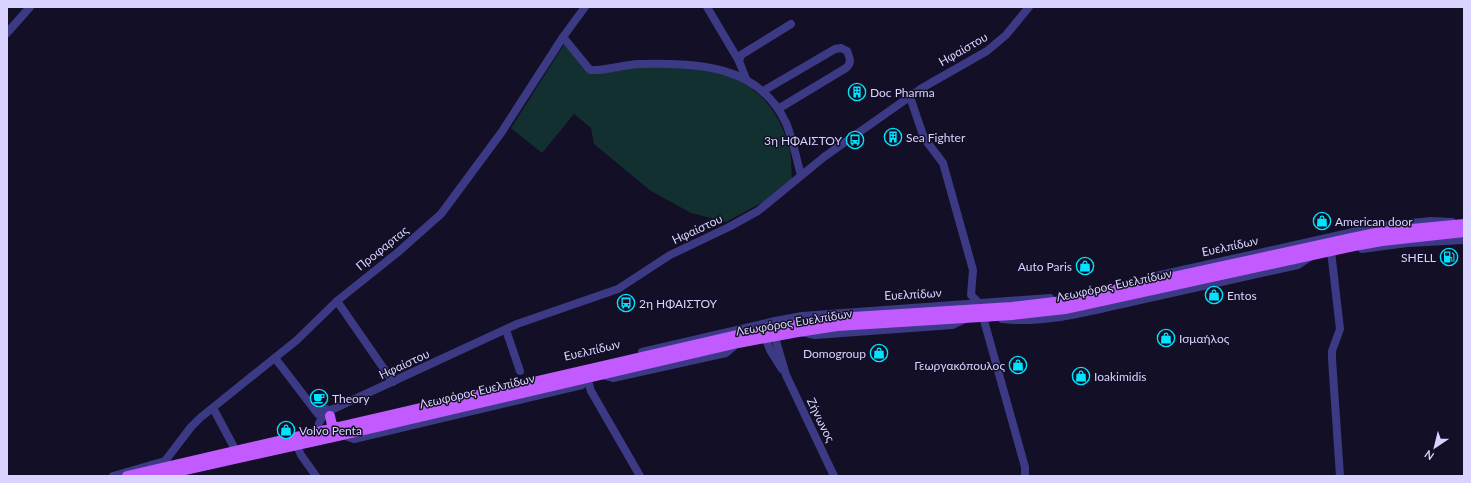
<svg xmlns="http://www.w3.org/2000/svg" width="1471" height="483" font-family="Lato,sans-serif">
<rect width="100%" height="100%" fill="#130f26"/>
<path fill="#12302f" d="M565 43 589 72C666 64 759 50 788 143 792 154 791 168 792 179L763 202 726 222 691 213 651 191 594 144 591 128 574 114 542 153 511 128Z"/>
<g fill="none" stroke-linecap="round" stroke-linejoin="round">
<g stroke="#3d3a85" stroke-width="8">
<polyline points="707,7 739,61"/>
<polyline points="7,33 30,7"/>
<path d="M563 37 590 70C604 71 623 65 638 64 694 62 759 64 786 123 793 139 796 158 801 175"/>
<polyline points="746,79 739,61 741,55 791,24"/>
<path d="M763 91 835 49 841 48 847 51C850 58 852 63 846 68L778 109"/>
<polyline points="910,97 924,138 943,163 973,270 971,295 979,303"/>
<polyline points="1362,249 1407,243 1464,240"/>
<polyline points="1331,251 1340,329 1332,351 1332,359 1340,476"/>
<polyline points="1151,277 1380,226 1431,221 1452,222"/>
<polyline points="337,301 393,382"/>
<polyline points="988,318 983,317 1025,467 1025,476"/>
<path d="M1002 319C1048 324 1095 310 1140 300 1193 288 1245 277 1298 265L1313 255"/>
<polyline points="506,330 520,371"/>
<polyline points="773,331 786,375 834,476"/>
<polyline points="801,332 815,335 952,325 965,319"/>
<polyline points="764,334 770,350 782,369"/>
<polyline points="642,352 775,321 802,316 1050,298"/>
<polyline points="275,358 318,414 323,409 326,409"/>
<polyline points="602,375 613,378 726,353 738,343"/>
<polyline points="587,378 591,391 640,476"/>
<polyline points="213,408 236,451"/>
<polyline points="342,435 354,439 582,385 587,378"/>
<path d="M318 436C315 426 322 415 331 410L517 324 618 289 670 255 729 227 758 211 824 157 922 88 987 51 1006 35 1029 7"/>
<polyline points="297,446 301,455 316,476"/>
<polyline points="113,476 165,461 191,427 200,418 297,340 337,301 397,253 441,214 501,133 563,37 585,7"/>
</g>
<g stroke="#c25bff" stroke-width="10">
<polyline points="330,416 332,425 339,428"/>
<polyline points="127,476 737,335 837,318 1012,307 1063,301 1352,238 1381,232 1464,224"/>
<polyline points="158,476 342,435 738,343 798,332 837,326 1012,315 1065,309 1354,246 1382,241 1464,232"/>
</g>
</g>
<defs>
<symbol id="building-ring" viewBox="-11 -11 22 22"><circle r="9.5" fill="#130f26" stroke="#00e5ff" stroke-width="1.5"/><path d="M-4-6H4V6H1V3H-1V6H-4ZM-2.5-4.3h1.7v1.8h-1.7ZM.8-4.3h1.7v1.8H.8ZM-2.5-1h1.7V.8h-1.7ZM.8-1h1.7V.8H.8Z" fill="#00e5ff"/></symbol>
<symbol id="bus-ring" viewBox="-11 -11 22 22"><circle r="9.5" fill="#130f26" stroke="#00e5ff" stroke-width="1.5"/><path d="M-5-6H5V4H4V6H2V4H-2V6H-4V4H-5ZM-3.5-4V0h7V-4ZM-3.5 1.2v1.5H-2V1.2ZM2 1.2v1.5H3.5V1.2Z" fill="#00e5ff"/></symbol>
<symbol id="shop-ring" viewBox="-11 -11 22 22"><circle r="9.5" fill="#130f26" stroke="#00e5ff" stroke-width="1.5"/><path d="M-5-2.5h2.3a2.7 3.5 0 0 1 5.4 0H5L5.5 6h-11ZM-1.5-2.5h3a1.5 2.3 0 0 0-3 0Z" fill="#00e5ff"/></symbol>
<symbol id="fuel-ring" viewBox="-11 -11 22 22"><circle r="9.5" fill="#130f26" stroke="#00e5ff" stroke-width="1.5"/><path d="M-5.5-6h7V0h2V4h1.3V-2.5L3-4.5l.8-.8L6-3V5H2.5V1h-1V6h-7ZM-4.2-4.7v3.2H.2V-4.7Z" fill="#00e5ff"/></symbol>
<symbol id="cafe-ring" viewBox="-11 -11 22 22"><circle r="9.5" fill="#130f26" stroke="#00e5ff" stroke-width="1.5"/><path d="M-5.5-4.5H6V0H3Q3 3.5 0 3.5H-2.5Q-5.5 3.5-5.5 0ZM3-3.2v2h1.7v-2ZM-6 4.5H4V6H-6Z" fill="#00e5ff"/></symbol>
</defs>
<g fill-rule="evenodd">
<use href="#building-ring" x="847" y="82" width="20" height="20"/>
<use href="#building-ring" x="883" y="127" width="20" height="20"/>
<use href="#bus-ring" x="845" y="130" width="20" height="20"/>
<use href="#shop-ring" x="1312" y="211" width="20" height="20"/>
<use href="#fuel-ring" x="1439" y="247" width="20" height="20"/>
<use href="#shop-ring" x="1075" y="256" width="20" height="20"/>
<use href="#shop-ring" x="1204" y="285" width="20" height="20"/>
<use href="#bus-ring" x="616" y="293" width="20" height="20"/>
<use href="#shop-ring" x="1156" y="328" width="20" height="20"/>
<use href="#shop-ring" x="869" y="343" width="20" height="20"/>
<use href="#shop-ring" x="1008" y="355" width="20" height="20"/>
<use href="#shop-ring" x="1071" y="366" width="20" height="20"/>
<use href="#cafe-ring" x="309" y="388" width="20" height="20"/>
<use href="#shop-ring" x="276" y="420" width="20" height="20"/>
</g>
<g text-anchor="middle" dominant-baseline="central" stroke-width="3" stroke-linejoin="round" paint-order="stroke">
<g font-size="12" fill="#d9d4ff" stroke="#130f26">
<text transform="translate(963 49) rotate(-30)">Ηφαίστου</text>
<text transform="translate(697 229) rotate(-25)">Ηφαίστου</text>
<text transform="translate(1230 246) rotate(-12)">Ευελπίδων</text>
<text transform="translate(382 248) rotate(-39)">Προφαρτας</text>
<text transform="translate(1114 285) rotate(-12)">Λεωφόρος Ευελπίδων</text>
<text transform="translate(913 294) rotate(-3)">Ευελπίδων</text>
<text transform="translate(794 322) rotate(-9)">Λεωφόρος Ευελπίδων</text>
<text transform="translate(592 350) rotate(-13)">Ευελπίδων</text>
<text transform="translate(404 364) rotate(-25)">Ηφαίστου</text>
<text transform="translate(477 391) rotate(-13)">Λεωφόρος Ευελπίδων</text>
<text transform="translate(821 420) rotate(64)">Ζήνωνος</text>
</g>
<g font-size="12" fill="#d9d4ff" stroke="#130f26" text-anchor="start">
<text x="870" y="92">Doc Pharma</text>
<text x="906" y="137">Sea Fighter</text>
<text x="842" y="140" text-anchor="end">3η ΗΦΑΙΣΤΟΥ</text>
<text x="1335" y="221">American door</text>
<text x="1436" y="257" text-anchor="end">SHELL</text>
<text x="1072" y="266" text-anchor="end">Auto Paris</text>
<text x="1227" y="295">Entos</text>
<text x="639" y="303">2η ΗΦΑΙΣΤΟΥ</text>
<text x="1179" y="338">Ισμαήλος</text>
<text x="866" y="353" text-anchor="end">Domogroup</text>
<text x="1005" y="365" text-anchor="end">Γεωργακόπουλος</text>
<text x="1094" y="376">Ioakimidis</text>
<text x="332" y="398">Theory</text>
<text x="299" y="430">Volvo Penta</text>
</g>
</g>
<rect width="1471" height="483" fill="none" stroke="#d9d4ff" stroke-width="16"/>
<g transform="translate(1435 447) rotate(215)" stroke="#130f26" stroke-width="3" paint-order="stroke">
<path d="M0-3L7 15L0 10L-7 15Z" fill="#d9d4ff"/>
<text y="-6" font-size="11" font-weight="bold" text-anchor="middle" fill="#d9d4ff">N</text>
</g>
</svg>
